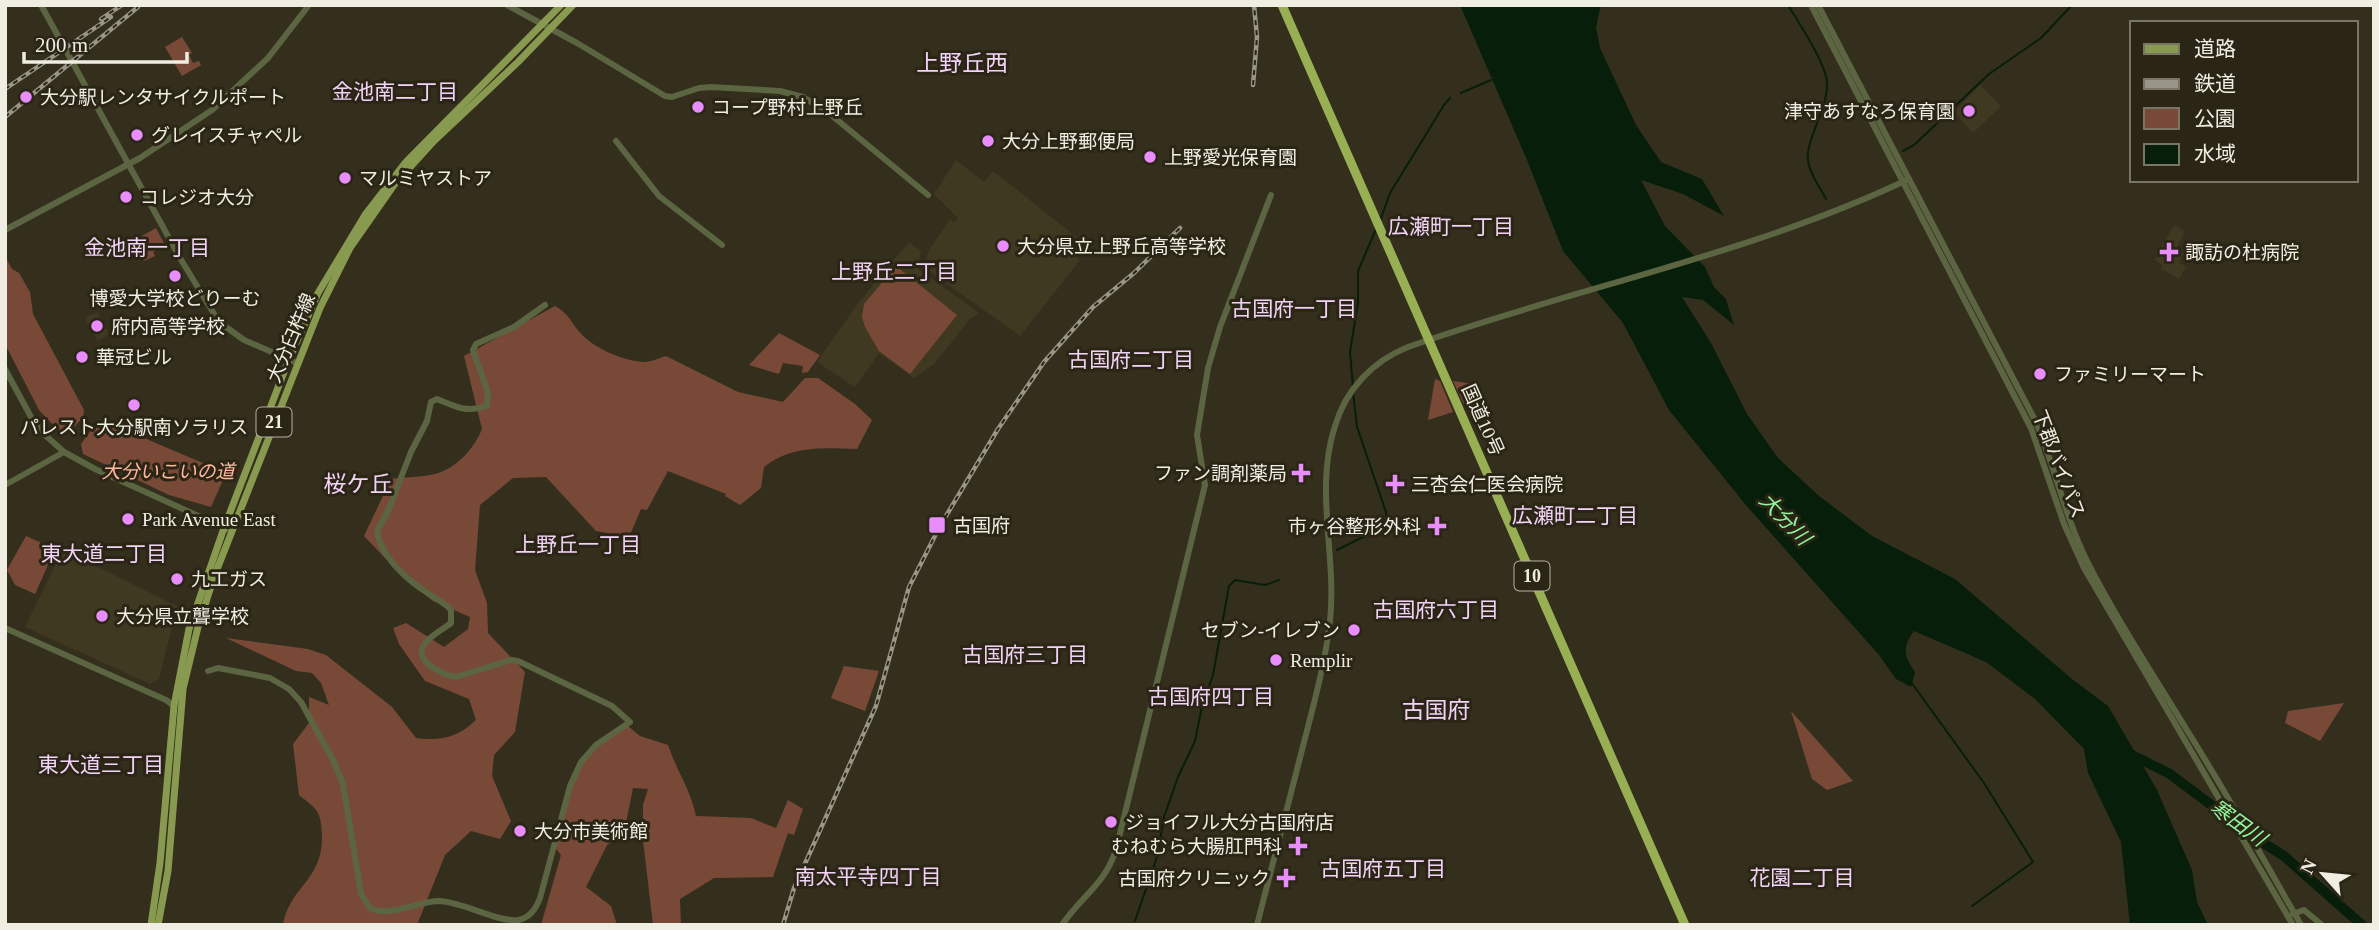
<svg xmlns="http://www.w3.org/2000/svg" width="2379" height="930" font-family="'Times New Roman','Noto Sans JP',serif">
<rect width="100%" height="100%" fill="#342f1d"/>
<g fill="#403921">
<polygon points="1980,85 2001,106 1973,133 1954,112"/>
<polygon points="956,160 984,182 993,171 1080,240 1070,252 1080,260 1020,336 925,268 928,252 950,219 954,223 958,218 934,194"/>
<polygon points="2174,225 2185,231 2176,249 2183,254 2179,262 2186,267 2179,279 2161,269 2162,265 2155,260"/>
<polygon points="909,242 921,251 917,268 979,313 970,319 934,364 914,378 879,353 855,387 817,362 859,302"/>
<polygon points="97,312 109,334 98,341 85,318"/>
<polygon points="63,550 177,606 159,679 150,684 25,627"/>
</g>
<g fill="#794937">
<polygon points="182,37 192,53 189,55 193,63 199,61 201,65 182,76 165,47"/>
<polygon points="156,228 165,245 153,252 155,256 144,261 133,241"/>
<polygon points="5,256 12,269 19,273 30,292 33,314 84,410 83,417 69,433 56,428 39,410 5,344"/>
<polygon points="896,266 957,315 910,374 879,351 865,327 862,317 864,304"/>
<path d="M555 306C568 314 568 317 577 329 590 347 622 361 645 362 651 362 659 358 666 356L738 392 783 402 805 378H818L855 404 872 420 857 449C822 448 793 445 764 467L761 488 740 505 725 496 726 494 668 471 647 510 641 509 629 537 596 531 546 477 513 478 480 505 475 570 487 603 488 633 525 672 515 732 494 755 492 776 511 821 500 839 471 831 445 855 417 925H283C289 887 323 880 322 836 321 811 318 810 299 795L293 744 309 723V697L329 705 321 683 312 673 296 671 226 638 308 649 326 655 392 707 416 738C441 741 457 738 476 720L469 699 425 681 399 644 393 628 406 623 444 647 468 629 470 617 433 601 403 577 364 536 391 479C405 477 429 477 441 472 459 465 475 447 482 429L464 356Z"/>
<polygon points="779,333 820,355 808,372 802,373 803,366 783,363 779,374 749,365"/>
<polygon points="1435,379 1440,381 1453,412 1428,420"/>
<polygon points="1453,381 1473,384 1483,391 1464,405"/>
<polygon points="104,421 217,469 223,480 211,507 169,495 83,454 81,444 96,423"/>
<polygon points="26,536 55,549 35,594 15,585 7,570"/>
<polygon points="844,666 879,671 865,711 831,698"/>
<polygon points="2344,703 2320,741 2285,723 2288,711"/>
<polygon points="1791,711 1853,781 1827,790 1812,779"/>
<path d="M628 726 640 736 668 745C676 769 691 791 696 816L751 818 776 828 788 800 803 809 794 835 788 833 773 877 714 878 680 899 681 925H653L643 840V805L648 789 633 788 624 833 607 845 586 887 611 906 617 925H541L561 855 556 849C565 815 569 772 596 748 606 740 618 733 628 726Z"/>
</g>
<path fill="#061e0a" d="M1460 5H1601L1596 27 1600 48 1636 125 1661 162 1702 179 1724 216 1683 194 1641 180 1665 226 1705 267 1714 287 1726 299 1734 325 1703 300 1682 297 1711 343 1747 414 1778 458 1819 496 1872 536 1955 579 2072 679 2108 706 2157 790 2192 870 2197 902 2208 925H2130L2121 842 2088 773 2084 749 2035 699 1986 662 1914 631C1902 647 1904 656 1915 672L1911 687 1896 679 1879 655 1745 504 1669 410 1623 323 1563 251 1527 160Z"/>
<g fill="none" stroke-linecap="round" stroke-linejoin="round">
<g stroke="#061e0a" stroke-width="2">
<path d="M1788 5C1799 23 1825 62 1827 82 1829 106 1805 141 1808 160 1809 173 1820 187 1826 199"/>
<polyline points="1461,93 1491,80"/>
<polyline points="1903,151 1914,145 1989,74 2041,38 2072,5"/>
<polyline points="1380,221 1390,193 1444,105 1450,98"/>
<polyline points="1353,387 1350,352 1358,303 1358,271 1376,229"/>
<polyline points="1337,550 1377,530 1386,521 1386,512 1357,427 1353,392"/>
<polyline points="1911,682 1984,783 2033,862 1972,906"/>
<polyline points="1135,921 1157,857 1164,817 1178,777 1195,741 1202,706 1213,675 1229,586 1235,580 1265,585 1279,580"/>
</g>
<polyline stroke="#061e0a" stroke-width="10" points="2126,752 2170,774 2254,837 2284,856 2362,925"/>
<g stroke="#5c6542" stroke-width="6">
<polyline points="41,5 180,258 219,322 244,340 297,363"/>
<polyline points="507,5 577,43 665,96 672,97 699,88 711,87 780,91 803,97 830,114 928,195"/>
<polyline points="1811,5 2031,428 2064,524 2084,568 2293,925"/>
<path d="M1818 5 2036 422C2055 467 2065 517 2087 561 2116 618 2152 673 2185 727 2226 792 2263 858 2301 925"/>
<polyline points="616,141 659,196 722,245"/>
<polyline points="5,230 140,158 212,110 268,58 309,5"/>
<polyline points="5,369 31,417 44,434 64,452 95,469 229,530"/>
<polyline points="5,485 64,452"/>
<polyline points="5,628 166,700 174,706"/>
<path d="M208 671 218 668 270 678 289 689 301 702 334 762 343 784 361 894 370 908C391 918 417 901 439 901 464 902 496 922 518 920 530 918 536 909 540 898L570 786 581 762 596 745 630 722 612 706 518 661 511 660 456 677C441 675 409 659 427 641 434 634 443 629 451 623V610C445 603 436 599 429 594 408 581 380 556 377 531L388 511 411 452 427 421 431 402 437 399C455 407 468 413 487 406L488 393 473 350 476 344 514 327 545 305"/>
<polyline points="2293,914 2304,910 2322,925"/>
<path d="M1062 925C1081 896 1104 886 1116 850L1205 485 1197 435 1208 368 1220 327 1271 195"/>
<path d="M1257 925C1272 867 1287 808 1302 750 1313 707 1325 665 1330 621 1337 556 1314 490 1335 426 1346 389 1373 361 1408 347 1574 288 1749 255 1909 179"/>
</g>
<g stroke="#889a4f" stroke-width="7">
<polyline points="151,925 160,863 174,706 189,629 224,528 289,359 318,293 365,215 406,162 561,5"/>
<polyline points="158,925 168,871 183,689 198,627 214,577 320,308 350,248 394,185 434,141 518,62 573,5"/>
</g>
<polyline stroke="#99af54" stroke-width="9" points="1282,5 1685,925"/>
<defs>
<g id="rail">
<polyline points="101,19 122,5"/>
<polyline points="1253,85 1257,37 1254,5"/>
<polyline points="5,89 111,17"/>
<polyline points="5,117 138,7"/>
<polyline points="783,925 794,888 876,706 909,587 940,526 998,429 1044,362 1093,307 1134,273 1180,228"/>
</g>
</defs>
<use href="#rail" stroke="#999587" stroke-width="4.5"/>
<use href="#rail" stroke="#2a2514" stroke-width="2" stroke-dasharray="5" stroke-linecap="butt"/>
</g>
<g fill="#e98dfd" stroke="#2a2514" stroke-width="2.5">
<circle cx="26" cy="97" r="7"/>
<circle cx="698" cy="107" r="7"/>
<circle cx="1969" cy="111" r="7"/>
<circle cx="137" cy="135" r="7"/>
<circle cx="988" cy="141" r="7"/>
<circle cx="1150" cy="157" r="7"/>
<circle cx="345" cy="178" r="7"/>
<circle cx="126" cy="197" r="7"/>
<circle cx="1003" cy="246" r="7"/>
<path d="M2165.5 241.5h7v7h7v7h-7v7h-7v-7h-7v-7h7z"/>
<circle cx="175" cy="276" r="7"/>
<circle cx="97" cy="326" r="7"/>
<circle cx="82" cy="357" r="7"/>
<circle cx="2040" cy="374" r="7"/>
<circle cx="134" cy="405" r="7"/>
<path d="M1297.5 462.5h7v7h7v7h-7v7h-7v-7h-7v-7h7z"/>
<path d="M1391.5 473.5h7v7h7v7h-7v7h-7v-7h-7v-7h7z"/>
<circle cx="128" cy="519" r="7"/>
<rect x="928" y="516" width="18" height="18" rx="3.5"/>
<path d="M1433.5 515.5h7v7h7v7h-7v7h-7v-7h-7v-7h7z"/>
<circle cx="177" cy="579" r="7"/>
<circle cx="102" cy="616" r="7"/>
<circle cx="1354" cy="630" r="7"/>
<circle cx="1276" cy="660" r="7"/>
<circle cx="1111" cy="822" r="7"/>
<circle cx="520" cy="831" r="7"/>
<path d="M1294.5 835.5h7v7h7v7h-7v7h-7v-7h-7v-7h7z"/>
<path d="M1282.5 867.5h7v7h7v7h-7v7h-7v-7h-7v-7h7z"/>
</g>
<g text-anchor="middle" dominant-baseline="central" stroke-width="6" stroke-linejoin="round" paint-order="stroke">
<g fill="#2a2514" stroke="#b5b1a4" stroke-width="2">
<rect x="256.5" y="407.5" width="35" height="29" rx="5"/>
<rect x="1514.5" y="561.5" width="35" height="29" rx="5"/>
</g>
<g font-size="18" font-weight="bold" fill="#f0ede2">
<text x="274" y="422">21</text>
<text x="1532" y="576">10</text>
</g>
<g font-size="19" fill="#f0ede2" stroke="#2a2514" text-anchor="start">
<text x="40" y="97">大分駅レンタサイクルポート</text>
<text x="712" y="107">コープ野村上野丘</text>
<text x="1955" y="111" text-anchor="end">津守あすなろ保育園</text>
<text x="151" y="135">グレイスチャペル</text>
<text x="1002" y="141">大分上野郵便局</text>
<text x="1164" y="157">上野愛光保育園</text>
<text x="359" y="178">マルミヤストア</text>
<text x="140" y="197">コレジオ大分</text>
<text x="1017" y="246">大分県立上野丘高等学校</text>
<text x="2185" y="252">諏訪の杜病院</text>
<text x="175" y="298" text-anchor="middle">博愛大学校どりーむ</text>
<text x="111" y="326">府内高等学校</text>
<text x="96" y="357">華冠ビル</text>
<text x="2054" y="374">ファミリーマート</text>
<text x="134" y="427" text-anchor="middle">パレスト大分駅南ソラリス</text>
<text x="1287" y="473" text-anchor="end">ファン調剤薬局</text>
<text x="1411" y="484">三杏会仁医会病院</text>
<text x="142" y="519">Park Avenue East</text>
<text x="953" y="525">古国府</text>
<text x="1421" y="526" text-anchor="end">市ヶ谷整形外科</text>
<text x="191" y="579">九工ガス</text>
<text x="116" y="616">大分県立聾学校</text>
<text x="1340" y="630" text-anchor="end">セブン-イレブン</text>
<text x="1290" y="660">Remplir</text>
<text x="1125" y="822">ジョイフル大分古国府店</text>
<text x="534" y="831">大分市美術館</text>
<text x="1282" y="846" text-anchor="end">むねむら大腸肛門科</text>
<text x="1270" y="878" text-anchor="end">古国府クリニック</text>
</g>
<g font-size="19" fill="#f0ede2" stroke="#2a2514">
<text transform="translate(291 338) rotate(-67)">大分臼杵線</text>
<text transform="translate(1483 420) rotate(66)">国道10号</text>
<text transform="translate(2059 464) rotate(69)">下郡バイパス</text>
</g>
<g font-size="19" font-style="italic" fill="#feb79e" stroke="#2a2514">
<text x="168" y="471">大分いこいの道</text>
</g>
<g font-size="21" fill="#f2d3f8" stroke="#2a2514">
<text x="395" y="92">金池南二丁目</text>
<text x="1451" y="227">広瀬町一丁目</text>
<text x="147" y="248">金池南一丁目</text>
<text x="894" y="272">上野丘二丁目</text>
<text x="1294" y="309">古国府一丁目</text>
<text x="1131" y="360">古国府二丁目</text>
<text x="1575" y="516">広瀬町二丁目</text>
<text x="578" y="545">上野丘一丁目</text>
<text x="104" y="554">東大道二丁目</text>
<text x="1436" y="610">古国府六丁目</text>
<text x="1025" y="655">古国府三丁目</text>
<text x="1211" y="697">古国府四丁目</text>
<text x="101" y="765">東大道三丁目</text>
<text x="1383" y="869">古国府五丁目</text>
<text x="868" y="877">南太平寺四丁目</text>
<text x="1802" y="878">花園二丁目</text>
</g>
<g font-size="21" font-style="italic" fill="#90f39d" stroke="#2a2514">
<text transform="translate(1785 519) rotate(46)">大分川</text>
<text transform="translate(2238 823) rotate(36)">寒田川</text>
</g>
<g font-size="23" fill="#f2d3f8" stroke="#2a2514">
<text x="962" y="63">上野丘西</text>
<text x="358" y="484">桜ケ丘</text>
<text x="1436" y="710">古国府</text>
</g>
</g>
<rect width="2379" height="930" fill="none" stroke="#f0ede2" stroke-width="14"/>
<rect x="2130" y="21" width="228" height="161" fill="#2a2514" stroke="#797566" stroke-width="2"/>
<rect x="2144" y="44" width="35" height="10" fill="#889a4f" stroke="#797566" stroke-width="2"/>
<text x="2194" y="56" font-size="21" fill="#f0ede2">道路</text>
<rect x="2144" y="79" width="35" height="10" fill="#999587" stroke="#797566" stroke-width="2"/>
<text x="2194" y="91" font-size="21" fill="#f0ede2">鉄道</text>
<rect x="2144" y="108" width="35" height="21" fill="#794937" stroke="#797566" stroke-width="2"/>
<text x="2194" y="126" font-size="21" fill="#f0ede2">公園</text>
<rect x="2144" y="144" width="35" height="21" fill="#061e0a" stroke="#797566" stroke-width="2"/>
<text x="2194" y="161" font-size="21" fill="#f0ede2">水域</text>
<g transform="translate(2323 874) rotate(297)" stroke="#2a2514" stroke-width="5" paint-order="stroke">
<path d="M0-5L12 26L0 18L-12 26Z" fill="#f0ede2"/>
<text y="-10" font-size="19" font-weight="bold" text-anchor="middle" fill="#f0ede2">N</text>
</g>
<path d="M24 52v10h163v-10" fill="none" stroke="#f0ede2" stroke-width="3.5"/>
<text x="35" y="52" font-size="21" fill="#f0ede2" stroke="#2a2514" stroke-width="5" paint-order="stroke">200 m</text>
</svg>
